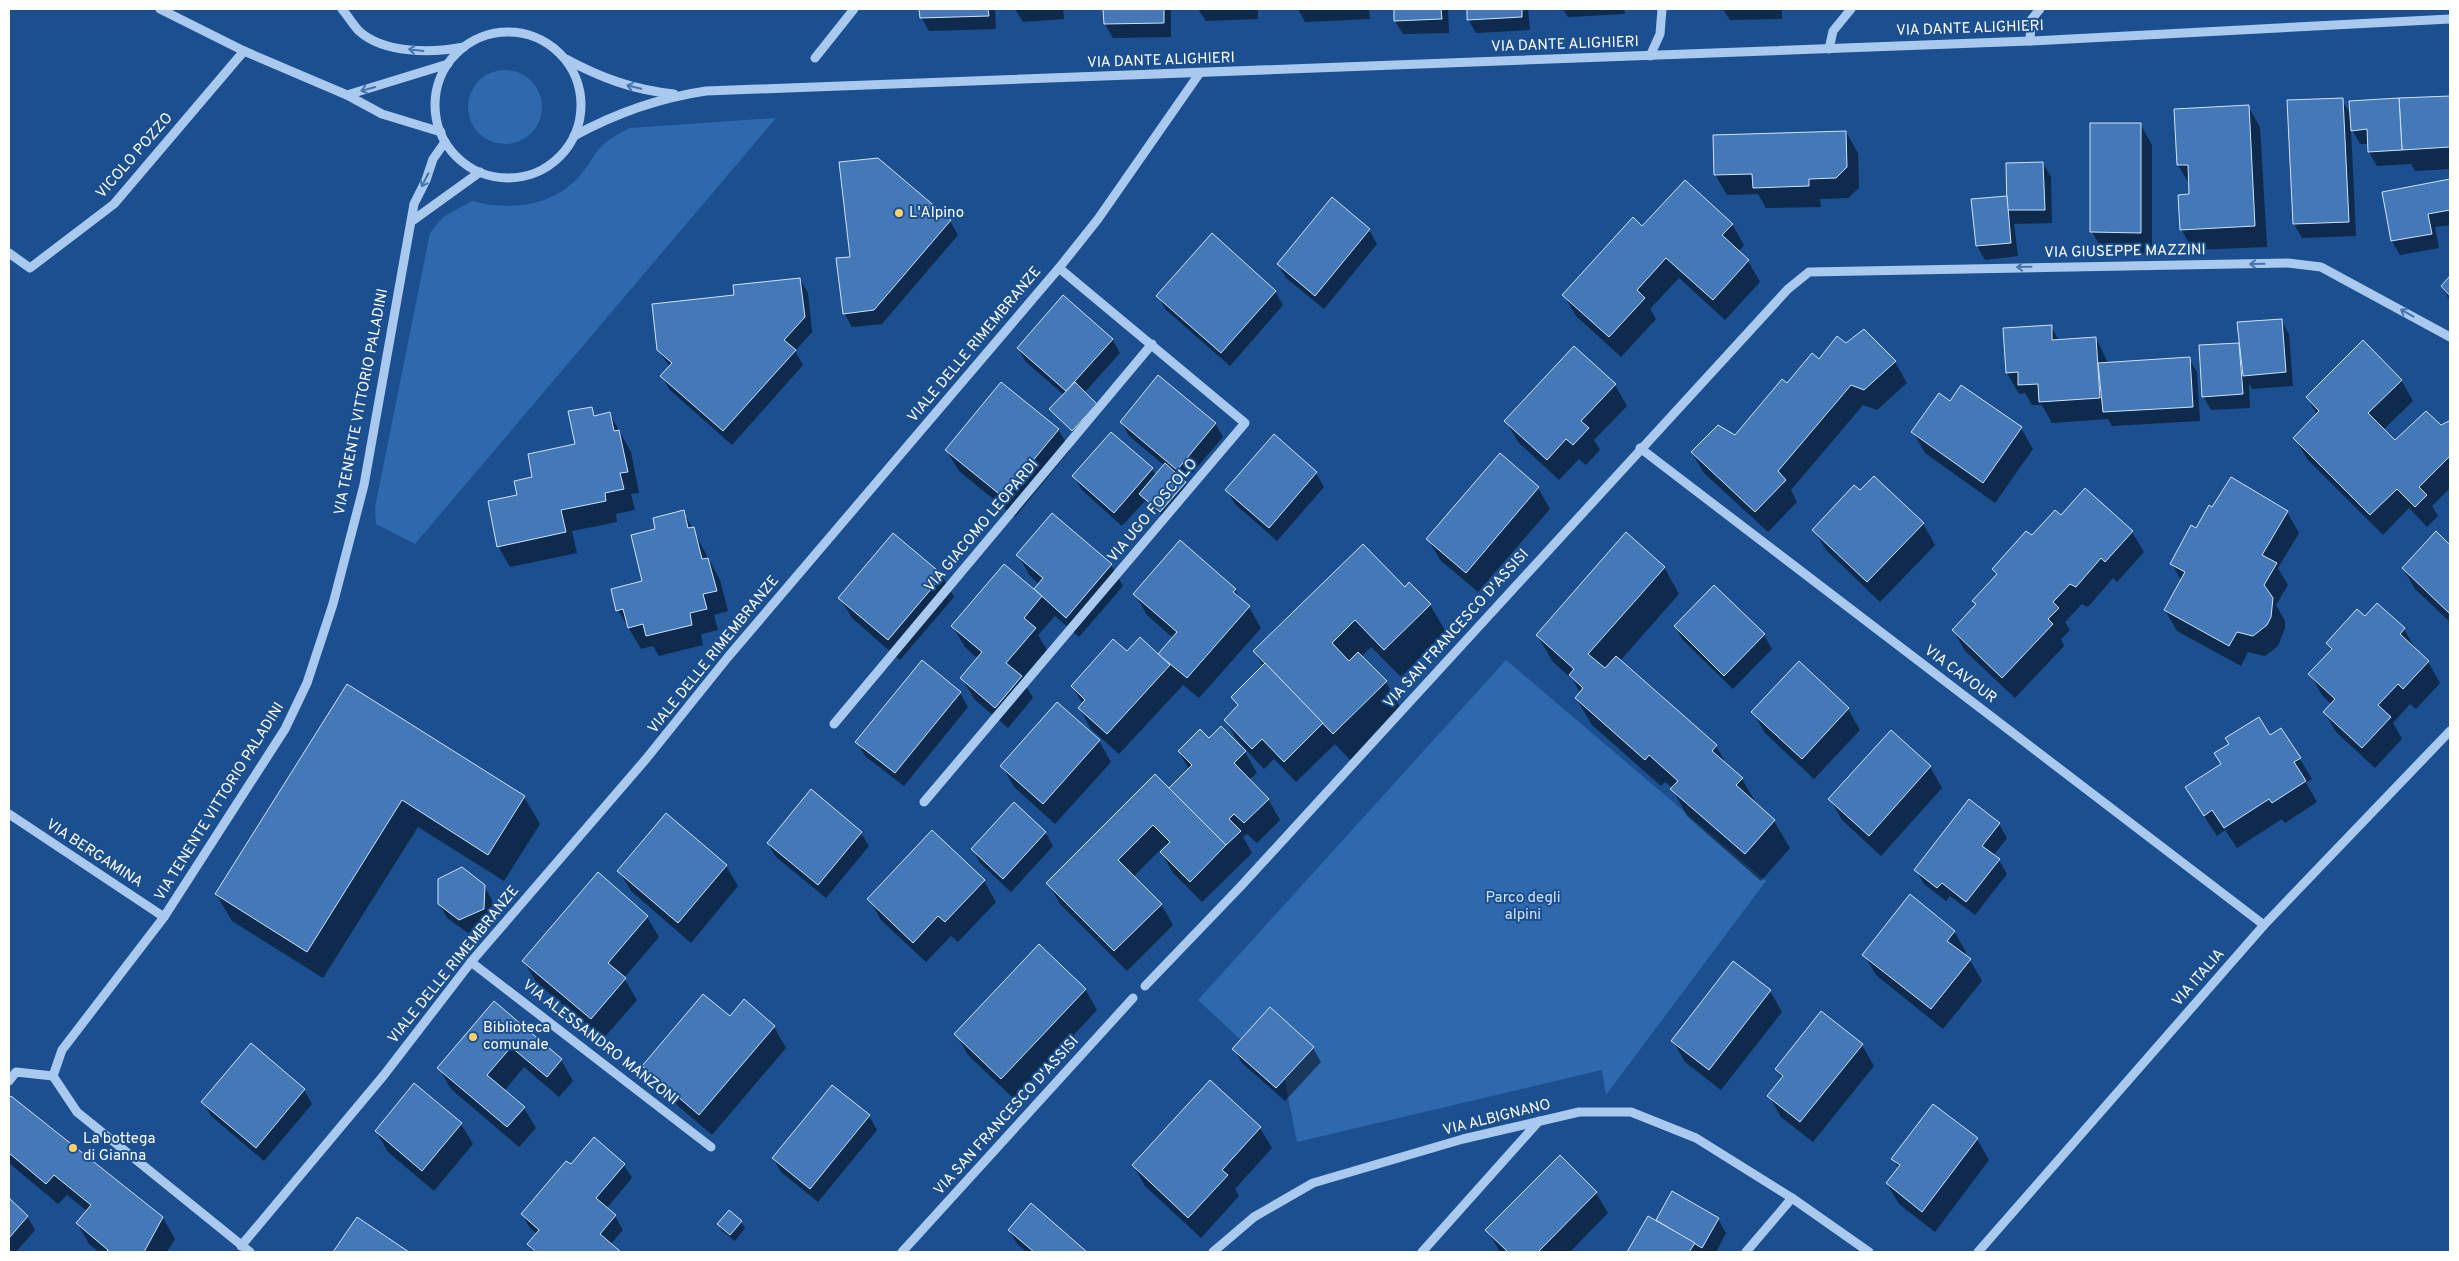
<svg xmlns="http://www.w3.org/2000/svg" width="2459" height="1261" font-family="Overpass,sans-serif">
<rect width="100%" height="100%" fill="#1b4f8f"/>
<g fill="#2e69ad">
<circle cx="505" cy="107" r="37"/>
<path d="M776 118 415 544 376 524 375 507 430 233 443 217 472 201C509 211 550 207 578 178 586 169 591 159 598 150 607 140 618 134 630 128Z"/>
<polygon points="1506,660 1766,881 1606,1095 1602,1070 1297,1142 1285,1081 1198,1000"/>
</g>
<g fill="#0007">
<polygon points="920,9 995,9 996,29 929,31 921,17"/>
<polygon points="1015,9 1063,9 1064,19 1023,22"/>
<polygon points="1105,9 1171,9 1171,37 1113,38 1105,24"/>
<polygon points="1198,9 1258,9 1258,19 1206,21"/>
<polygon points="1298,9 1369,9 1370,19 1305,22"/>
<polygon points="1395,9 1448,9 1449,33 1403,34 1395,21"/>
<polygon points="1468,9 1528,9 1530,30 1476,33 1468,19"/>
<polygon points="1563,9 1624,9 1625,14 1568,17"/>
<polygon points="1723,9 1782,9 1782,19 1730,20"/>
<polygon points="2450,97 2450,169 2415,171 2411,164 2377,166 2369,152 2369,144 2360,144 2351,128 2356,236 2302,238 2294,224 2288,102 2342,100 2351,115 2399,99"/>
<polygon points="2248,106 2260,127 2267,247 2193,250 2181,229 2191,195 2190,185 2178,165"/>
<polygon points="2091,124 2140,124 2152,145 2152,253 2104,253 2092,232"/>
<polygon points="1846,132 1858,153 1859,188 1848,198 1820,199 1821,207 1766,208 1758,194 1727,195 1715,174"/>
<polygon points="2043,163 2051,177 2052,223 2014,224 2018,256 1985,260 1977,246 2008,197"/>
<polygon points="2450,180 2450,225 2435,227 2439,248 2400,255 2392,241 2383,193"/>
<polygon points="1332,199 1369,230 1377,244 1324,309 1286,278 1278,264"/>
<polygon points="950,221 958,235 882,324 852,327 844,313"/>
<polygon points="1732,224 1744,245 1738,252 1748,261 1760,282 1725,320 1679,278 1650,309 1656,319 1621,357 1576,316 1564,295 1642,228"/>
<polygon points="2450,278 2450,301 2442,287"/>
<polygon points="800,279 808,293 812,332 795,351 803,365 732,445 670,390 662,377 670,367 658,350 735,297"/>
<polygon points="1275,291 1283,305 1230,366 1166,310 1158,296"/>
<polygon points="2281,320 2289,334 2293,386 2252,389 2249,383 2250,408 2211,410 2203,396 2200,346 2240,344"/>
<polygon points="2051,326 2059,341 2096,338 2108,363 2189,359 2197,372 2200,421 2112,426 2108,419 2052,423 2042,405 2032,405 2025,393 2019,394 2007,373 2004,330"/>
<polygon points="1864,331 1895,362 1907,383 1877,410 1863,405 1791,490 1797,502 1768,532 1704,473 1692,453 1735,437 1787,385"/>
<polygon points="1112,339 1120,353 1084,393 1096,405 1076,436 1051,409 1064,395 1026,362 1018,349"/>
<polygon points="2401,380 2413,401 2383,430 2395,442 2448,422 2450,424 2450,488 2432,506 2438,516 2427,527 2409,508 2383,535 2307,459 2295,438 2317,415 2307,397"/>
<polygon points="1615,385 1627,406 1594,440 1600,450 1586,465 1579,459 1559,480 1518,442 1506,421"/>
<polygon points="1950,403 2021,428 2033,449 1995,503 1925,453 1913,432"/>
<polygon points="591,408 596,416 610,414 631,452 639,493 631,494 635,510 616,514 617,522 572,531 577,553 510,567 498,546 534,478 577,445"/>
<polygon points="1121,422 1215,423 1223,437 1158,513 1145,501 1122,526 1082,490 1074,477 1152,469 1156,476 1165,466 1129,436"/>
<polygon points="1058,429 1070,450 1015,517 959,471 947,451"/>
<polygon points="1274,436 1316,473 1324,487 1277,541 1235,504 1227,490"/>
<polygon points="1186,484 1189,489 1165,518 1160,514"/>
<polygon points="1538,488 1550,509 1478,592 1440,560 1428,539"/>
<polygon points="2213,509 2287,512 2299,533 2278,568 2288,585 2276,605 2285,621 2285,628 2278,646 2265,656 2248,652 2241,666 2177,631 2165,610 2181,580 2172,564"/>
<polygon points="683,511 720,580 728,611 714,615 718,630 701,634 703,645 659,656 653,646 641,649 618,610 643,582 657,530"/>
<polygon points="1052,515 1111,565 1123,586 1079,637 1055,616 1038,635 1047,650 1022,679 1033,698 1008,728 974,699 962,678 978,659 965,647 953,627 1034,591 1040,585 1030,576 1018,555"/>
<polygon points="2061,517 2132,532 2144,552 2117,582 2113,578 2088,607 2082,604 2065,622 2070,630 2061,639 2064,646 2015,698 1965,651 1953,630 1977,606 1974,601 1997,576 1993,569"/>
<polygon points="1923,524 1935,545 1880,602 1826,550 1814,530"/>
<polygon points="2436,533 2450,547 2450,622 2415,589 2403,568"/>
<polygon points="1664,567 1679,594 1620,661 1716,746 1728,767 1742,779 1757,805 1774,821 1790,848 1761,881 1687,816 1672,788 1665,782 1661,786 1592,725 1576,698 1580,693 1573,680 1553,662 1537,635"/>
<polygon points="942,576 954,597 900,660 852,618 840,598"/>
<polygon points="1409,583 1430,605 1446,632 1401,677 1371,647 1361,657 1386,682 1401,709 1350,760 1335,744 1296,782 1274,759 1264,769 1237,740 1225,720 1238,707 1232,697 1263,666 1255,652 1405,589"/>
<polygon points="1235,590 1241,600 1249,607 1261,628 1199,698 1183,685 1119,754 1091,729 1079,708 1083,704 1072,686 1127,653 1158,656 1173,638 1147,615 1135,594"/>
<polygon points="2365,617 2404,629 2416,650 2428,662 2440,683 2416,709 2410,704 2393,723 2402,739 2375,768 2336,732 2324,712 2331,704 2322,695 2310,674 2332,651 2327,643"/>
<polygon points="1675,626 1764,635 1772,649 1733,689 1683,640"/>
<polygon points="347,686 524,797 540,824 504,881 418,827 323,978 232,921 216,894"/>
<polygon points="960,693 968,707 904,786 865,756 857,742"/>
<polygon points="1057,704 1099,741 1111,762 1055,824 1014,787 1002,766"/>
<polygon points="1848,709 1860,730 1814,779 1765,733 1753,712"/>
<polygon points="1891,732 1930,767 1942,788 1881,856 1842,820 1830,799"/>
<polygon points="2270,737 2300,759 2312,779 2306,783 2317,802 2285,823 2282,819 2237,848 2225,830 2217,836 2199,808 2230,744"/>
<polygon points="1179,752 1245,752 1257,773 1249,780 1268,799 1280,820 1257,843 1247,834 1243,837 1252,853 1202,902 1173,873 1161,852 1167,847 1165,845 1133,877 1161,904 1173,925 1127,971 1060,904 1048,883 1169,789 1189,769"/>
<polygon points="1999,824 2007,838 1993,856 1999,860 2007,874 1975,915 1950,896 1946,901 1924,884 1916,870"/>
<polygon points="1045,832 1053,846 1011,892 980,863 972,849"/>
<polygon points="861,833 869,846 826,898 776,857 768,844"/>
<polygon points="726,866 738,886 691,943 631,891 619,871"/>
<polygon points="984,881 996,902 958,942 951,936 926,962 881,920 869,899"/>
<polygon points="484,886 492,900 491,923 468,933 447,918 439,904"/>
<polygon points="647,917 659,937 624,978 637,1000 603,1039 536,982 524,961"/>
<polygon points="1954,931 1966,952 1964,955 1970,960 1982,981 1943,1029 1876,975 1864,955"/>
<polygon points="1085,989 1097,1010 1014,1099 968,1055 956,1034"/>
<polygon points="1770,991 1782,1012 1721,1090 1685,1062 1673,1041"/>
<polygon points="494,1003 561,1060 573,1081 559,1097 524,1067 504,1091 524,1108 536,1128 519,1147 451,1089 439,1068"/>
<polygon points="730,1018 774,1027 786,1048 712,1135 656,1087 644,1066"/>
<polygon points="251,1045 304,1090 312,1104 264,1161 211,1116 203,1102"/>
<polygon points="1862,1045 1874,1066 1813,1142 1781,1117 1769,1096 1782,1079 1776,1070"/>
<polygon points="1313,1048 1321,1062 1285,1101 1242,1063 1234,1049"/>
<polygon points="833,1086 869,1116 877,1130 818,1202 781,1172 773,1158"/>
<polygon points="11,1098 163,1218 175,1239 167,1252 99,1252 89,1244 77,1223 87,1211 67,1195 58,1204 9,1163 9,1100"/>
<polygon points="461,1124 473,1144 434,1191 388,1152 376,1131"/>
<polygon points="1260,1128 1272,1148 1235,1189 1239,1196 1201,1238 1145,1186 1133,1165"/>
<polygon points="1977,1139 1989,1160 1935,1232 1899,1204 1887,1184 1899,1169 1893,1159"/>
<polygon points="624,1165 632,1178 606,1209 615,1216 623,1230 610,1245 619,1252 533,1252 528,1244 537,1234 530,1228 522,1214 571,1166"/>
<polygon points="1596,1193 1608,1213 1570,1252 1500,1252 1487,1230"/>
<polygon points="1672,1193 1718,1219 1726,1233 1716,1252 1628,1252 1648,1217 1657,1222"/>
<polygon points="9,1200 27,1216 35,1230 16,1252 9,1252"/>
<polygon points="1031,1205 1085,1252 1027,1252 1017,1244 1009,1230"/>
<polygon points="357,1219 406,1252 335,1252"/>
<polygon points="741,1222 745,1228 735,1241 722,1231 718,1224"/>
</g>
<g fill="#4478b7" stroke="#cfe3fa">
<polygon points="919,9 988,9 989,16 920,18"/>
<polygon points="1103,9 1164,9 1164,23 1104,24"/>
<polygon points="1394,9 1441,9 1442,19 1394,21"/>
<polygon points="1467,9 1522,9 1522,17 1467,20"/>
<polygon points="2450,96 2450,147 2402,150 2399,98"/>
<polygon points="2343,98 2349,222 2293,224 2287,100"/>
<polygon points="2399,98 2402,150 2368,152 2367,129 2351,131 2349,101"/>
<polygon points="2249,105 2255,226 2180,230 2178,195 2189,194 2188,165 2177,165 2174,109"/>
<polygon points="2090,123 2141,123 2141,233 2090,232"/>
<polygon points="1846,131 1847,167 1836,178 1809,179 1809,186 1753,188 1752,174 1714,175 1713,135"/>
<polygon points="878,158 951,220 874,310 843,314 836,258 850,257 839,162"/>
<polygon points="2043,162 2045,210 2007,210 2006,163"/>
<polygon points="2450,179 2450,210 2428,214 2432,234 2391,241 2382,192"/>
<polygon points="1685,180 1733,224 1722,235 1749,260 1713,300 1666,258 1637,290 1645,298 1609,337 1562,295 1633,217 1642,226"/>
<polygon points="2007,196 2011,243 1976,246 1971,199"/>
<polygon points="1332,197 1370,229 1315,296 1277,264"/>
<polygon points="1212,233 1276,291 1221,353 1156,296"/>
<polygon points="2450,276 2450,296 2441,286"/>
<polygon points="800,278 805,317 784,340 796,350 723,431 660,376 672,363 657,350 652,304 734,295 733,285"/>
<polygon points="1063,295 1113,339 1066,391 1017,348"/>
<polygon points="2282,319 2286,372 2243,376 2237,322"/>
<polygon points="2052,325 2052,340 2096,337 2100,398 2039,402 2038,384 2018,385 2018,372 2006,373 2003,328"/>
<polygon points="1864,329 1896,361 1864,390 1851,385 1778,471 1786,480 1755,512 1691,452 1718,425 1735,435 1782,379 1787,383 1812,353 1819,359 1837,336 1846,343"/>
<polygon points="2363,340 2402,380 2368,413 2395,440 2426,411 2441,425 2449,421 2450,422 2450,456 2419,487 2427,495 2415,507 2397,489 2370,515 2293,438 2319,411 2306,397"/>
<polygon points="2239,343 2243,394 2202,397 2199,345"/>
<polygon points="1574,346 1616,384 1581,421 1589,428 1573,445 1566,439 1547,460 1504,421"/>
<polygon points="2190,357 2193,407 2103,412 2098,363"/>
<polygon points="1158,375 1216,423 1177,470 1120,422"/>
<polygon points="1001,382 1059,429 1003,497 945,450"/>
<polygon points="1075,382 1097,404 1072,431 1049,409"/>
<polygon points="1961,385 2022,427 1983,483 1911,432 1939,393 1950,401"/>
<polygon points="592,407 594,416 610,412 614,431 619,430 628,472 620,473 624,489 605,493 606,501 561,510 566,532 497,547 488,501 517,495 514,481 532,477 528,454 575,444 568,411"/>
<polygon points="1111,432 1153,468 1114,513 1072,476"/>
<polygon points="1274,434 1317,472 1269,528 1225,490"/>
<polygon points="1500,453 1539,487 1466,573 1426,539"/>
<polygon points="1165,463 1186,482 1160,512 1139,494"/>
<polygon points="1874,476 1924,523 1867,582 1812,530 1854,485 1860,490"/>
<polygon points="2231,477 2288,511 2262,555 2277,563 2264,585 2273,598 2271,617 2267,625 2253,636 2237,632 2229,646 2164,610 2185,572 2170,564 2191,525 2196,528 2209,505 2212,507"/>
<polygon points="2085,488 2133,531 2105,562 2101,558 2076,587 2070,584 2053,602 2059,608 2048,619 2053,624 2002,678 1952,630 1976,604 1972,601 1997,574 1992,569 2026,531 2032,535 2055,510 2061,515"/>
<polygon points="684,510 688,528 694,527 702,559 708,558 717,591 703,594 707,609 690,613 692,625 646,636 643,624 628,628 623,609 616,611 611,589 642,581 631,535 655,529 653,518"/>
<polygon points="1052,513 1112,564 1066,618 1034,589 1043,578 1016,555"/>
<polygon points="2436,531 2450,545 2450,614 2402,568"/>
<polygon points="1626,532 1665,567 1588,654 1605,668 1616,656 1717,745 1712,751 1743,778 1736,785 1775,820 1745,854 1670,789 1678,781 1649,755 1645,760 1575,698 1583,688 1569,675 1574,669 1536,635"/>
<polygon points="893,533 943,575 888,640 838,598"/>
<polygon points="1180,540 1236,589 1233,592 1250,606 1187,678 1158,654 1177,632 1133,594"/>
<polygon points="1363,544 1405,587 1409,582 1431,604 1384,650 1355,620 1332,643 1349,661 1358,652 1387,681 1333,734 1253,651"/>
<polygon points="1004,564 1042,596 1024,618 1036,628 1006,663 1022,676 995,708 960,678 982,652 951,626"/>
<polygon points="1714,585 1765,634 1724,676 1674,626"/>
<polygon points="2377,603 2405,628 2400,634 2429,661 2403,689 2398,684 2378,705 2391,717 2362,748 2323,712 2335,699 2308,674 2332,649 2326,643 2357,609 2365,616"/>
<polygon points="1140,637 1170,665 1107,734 1078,708 1085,700 1071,686 1113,639 1127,651"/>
<polygon points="922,660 961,692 895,773 855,742"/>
<polygon points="1799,661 1849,708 1802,759 1751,712"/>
<polygon points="1265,663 1323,723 1284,762 1262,739 1252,749 1224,720 1238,705 1231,697"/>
<polygon points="347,684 525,796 488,855 402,800 307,952 215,894"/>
<polygon points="1057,702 1100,740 1043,804 1000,766"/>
<polygon points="2259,717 2270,735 2281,728 2301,758 2294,762 2306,781 2272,803 2269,799 2224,828 2212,810 2204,816 2185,787 2221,764 2214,753 2229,744 2225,738"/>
<polygon points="1221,726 1246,751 1234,763 1269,799 1244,823 1234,814 1229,819 1241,831 1226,845 1169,788 1192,765 1178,751 1200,729 1209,738"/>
<polygon points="1891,730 1931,766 1869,836 1828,799"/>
<polygon points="1155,774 1226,845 1190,882 1160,852 1170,842 1153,825 1118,860 1162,904 1114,951 1046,883"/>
<polygon points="811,789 862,832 818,885 767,843"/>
<polygon points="1969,799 2000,823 1982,846 2000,859 1966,902 1942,883 1937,888 1914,870"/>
<polygon points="1014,802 1046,832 1003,879 971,849"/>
<polygon points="666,813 727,865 678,923 617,871"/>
<polygon points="932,830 985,880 945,922 938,916 913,943 867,899"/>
<polygon points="462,867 485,885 484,909 459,920 438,904 438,879"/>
<polygon points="598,872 648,916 608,963 626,978 591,1019 522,961"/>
<polygon points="1910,894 1955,931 1947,941 1971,959 1931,1009 1862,955"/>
<polygon points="1039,944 1086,989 1001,1079 954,1034"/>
<polygon points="1733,961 1771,990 1709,1070 1671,1041"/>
<polygon points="703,994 730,1016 744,999 775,1026 699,1115 642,1066"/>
<polygon points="494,1001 562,1059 547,1077 511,1047 487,1075 525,1107 507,1127 437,1068"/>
<polygon points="1270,1007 1314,1047 1276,1088 1232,1049"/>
<polygon points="1821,1011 1863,1044 1800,1122 1767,1096 1783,1076 1775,1069"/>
<polygon points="251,1043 305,1089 256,1148 201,1102"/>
<polygon points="1210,1080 1261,1127 1222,1170 1228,1175 1188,1218 1132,1165"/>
<polygon points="414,1083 462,1123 422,1171 375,1131"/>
<polygon points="832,1085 870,1115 810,1189 772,1158"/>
<polygon points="11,1096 163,1217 144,1252 106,1252 108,1250 76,1223 91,1205 54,1175 46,1184 9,1153 9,1098"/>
<polygon points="1933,1104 1978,1138 1922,1212 1886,1183 1900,1165 1891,1159"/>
<polygon points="594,1137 625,1164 596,1198 616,1215 600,1234 621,1252 536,1252 527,1244 539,1230 521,1214 566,1161 571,1164"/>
<polygon points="1560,1155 1597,1192 1538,1252 1508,1252 1485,1230"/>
<polygon points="1672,1191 1719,1218 1702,1248 1656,1220"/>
<polygon points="9,1198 28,1216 9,1238"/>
<polygon points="1031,1203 1087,1252 1034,1252 1008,1230"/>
<polygon points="729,1210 742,1221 730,1235 717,1224"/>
<polygon points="1648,1216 1695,1243 1689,1252 1627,1252"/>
<polygon points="357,1217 409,1252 333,1252"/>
</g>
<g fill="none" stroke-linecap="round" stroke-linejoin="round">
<g stroke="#a9c9ee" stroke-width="9">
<polyline points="160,9 244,51 347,95 382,114 441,132"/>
<path d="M342 9C348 16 353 25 359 31 384 54 433 53 464 47"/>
<circle cx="508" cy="105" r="73"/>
<polyline points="2030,41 2031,20 2040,9"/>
<polyline points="1829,49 1833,31 1851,9"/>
<polyline points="1650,56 1660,34 1662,9"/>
<polyline points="815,58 854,9"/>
<path d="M566 59C601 78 634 90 674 94"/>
<polyline points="347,95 448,64"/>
<path d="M574 136C616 113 658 98 706 91L2030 41 2450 19"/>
<polyline points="412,221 480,172"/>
<polyline points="9,253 30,268 114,204 244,51"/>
<polyline points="1640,448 2264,925"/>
<polyline points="834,724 1152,344"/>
<polyline points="924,802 1245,423 1059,268"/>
<polyline points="9,814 164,917"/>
<polyline points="471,962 711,1147"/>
<polyline points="1145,986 1241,886 1788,289 1809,272 2288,263 2321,267 2450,337"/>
<polyline points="53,1076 62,1050 164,917 285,729 307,683 333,604 364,485 414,204 426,180 433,159 445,142"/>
<polyline points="53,1076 77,1112 250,1252"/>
<polyline points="9,1081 16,1072 53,1076"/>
<polyline points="241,1246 384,1075 471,962 646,759 728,657 1059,268 1098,219 1199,74"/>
<polyline points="902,1252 1133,998"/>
<polyline points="1213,1252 1254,1217 1313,1183 1463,1139 1579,1112 1631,1112 1696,1138 1792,1198 1869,1252"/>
<polyline points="1422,1252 1539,1121"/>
<polyline points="1746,1252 1792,1198"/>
<polyline points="1978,1252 2264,925 2450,731"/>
</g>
</g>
<defs><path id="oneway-shaft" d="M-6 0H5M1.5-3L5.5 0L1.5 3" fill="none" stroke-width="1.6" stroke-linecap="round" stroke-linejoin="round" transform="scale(1.25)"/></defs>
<g stroke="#4674ac">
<use href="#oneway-shaft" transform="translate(416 50) rotate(-173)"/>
<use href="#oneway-shaft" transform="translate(634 87) rotate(-167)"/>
<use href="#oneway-shaft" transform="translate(368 89) rotate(165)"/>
<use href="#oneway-shaft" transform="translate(425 180) rotate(117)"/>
<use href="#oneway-shaft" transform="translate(2257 264) rotate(179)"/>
<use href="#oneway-shaft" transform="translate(2024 267) rotate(179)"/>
<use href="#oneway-shaft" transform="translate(2407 313) rotate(-151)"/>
</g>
<g fill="#ffd166" stroke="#1b4f8f" stroke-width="2">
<circle cx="899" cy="213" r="5"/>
<circle cx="473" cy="1037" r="5"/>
<circle cx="73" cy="1148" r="5"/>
</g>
<g text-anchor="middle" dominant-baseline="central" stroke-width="4" stroke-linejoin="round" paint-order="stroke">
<g font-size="15" fill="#fff" stroke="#1b4f8f">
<text transform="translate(1970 29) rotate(-2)">VIA DANTE ALIGHIERI</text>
<text transform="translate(1565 45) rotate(-2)">VIA DANTE ALIGHIERI</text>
<text transform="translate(1161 61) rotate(-2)">VIA DANTE ALIGHIERI</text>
<text transform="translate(135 156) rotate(-49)">VICOLO POZZO</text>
<text transform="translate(2125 252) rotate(-1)">VIA GIUSEPPE MAZZINI</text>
<text transform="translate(975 345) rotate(-50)">VIALE DELLE RIMEMBRANZE</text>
<text transform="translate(362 402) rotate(-79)">VIA TENENTE VITTORIO PALADINI</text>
<text transform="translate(1153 511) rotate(-50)">VIA UGO FOSCOLO</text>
<text transform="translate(982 526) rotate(-50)">VIA GIACOMO LEOPARDI</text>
<text transform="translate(1457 629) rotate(-48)">VIA SAN FRANCESCO D'ASSISI</text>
<text transform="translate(714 655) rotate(-51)">VIALE DELLE RIMEMBRANZE</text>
<text transform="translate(1960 675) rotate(37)">VIA CAVOUR</text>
<text transform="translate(220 802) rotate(-58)">VIA TENENTE VITTORIO PALADINI</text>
<text transform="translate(94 854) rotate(33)">VIA BERGAMINA</text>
<text transform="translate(454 965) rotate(-51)">VIALE DELLE RIMEMBRANZE</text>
<text transform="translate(2199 978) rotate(-49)">VIA ITALIA</text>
<text transform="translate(600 1043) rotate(38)">VIA ALESSANDRO MANZONI</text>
<text transform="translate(1007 1116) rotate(-48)">VIA SAN FRANCESCO D'ASSISI</text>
<text transform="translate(1497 1118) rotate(-14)">VIA ALBIGNANO</text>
</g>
<g font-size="15" fill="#fff" stroke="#1b4f8f" text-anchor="start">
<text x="909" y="213">L'Alpino</text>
<text x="483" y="1028">Biblioteca<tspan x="483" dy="17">comunale</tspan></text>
<text x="83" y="1139">La bottega<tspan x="83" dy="17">di Gianna</tspan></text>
</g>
<g font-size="15" fill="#cfe3fa" stroke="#1b4f8f">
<text x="1523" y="898">Parco degli<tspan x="1523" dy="17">alpini</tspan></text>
</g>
</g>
<rect width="2459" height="1261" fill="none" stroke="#ffffff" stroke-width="20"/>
</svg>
